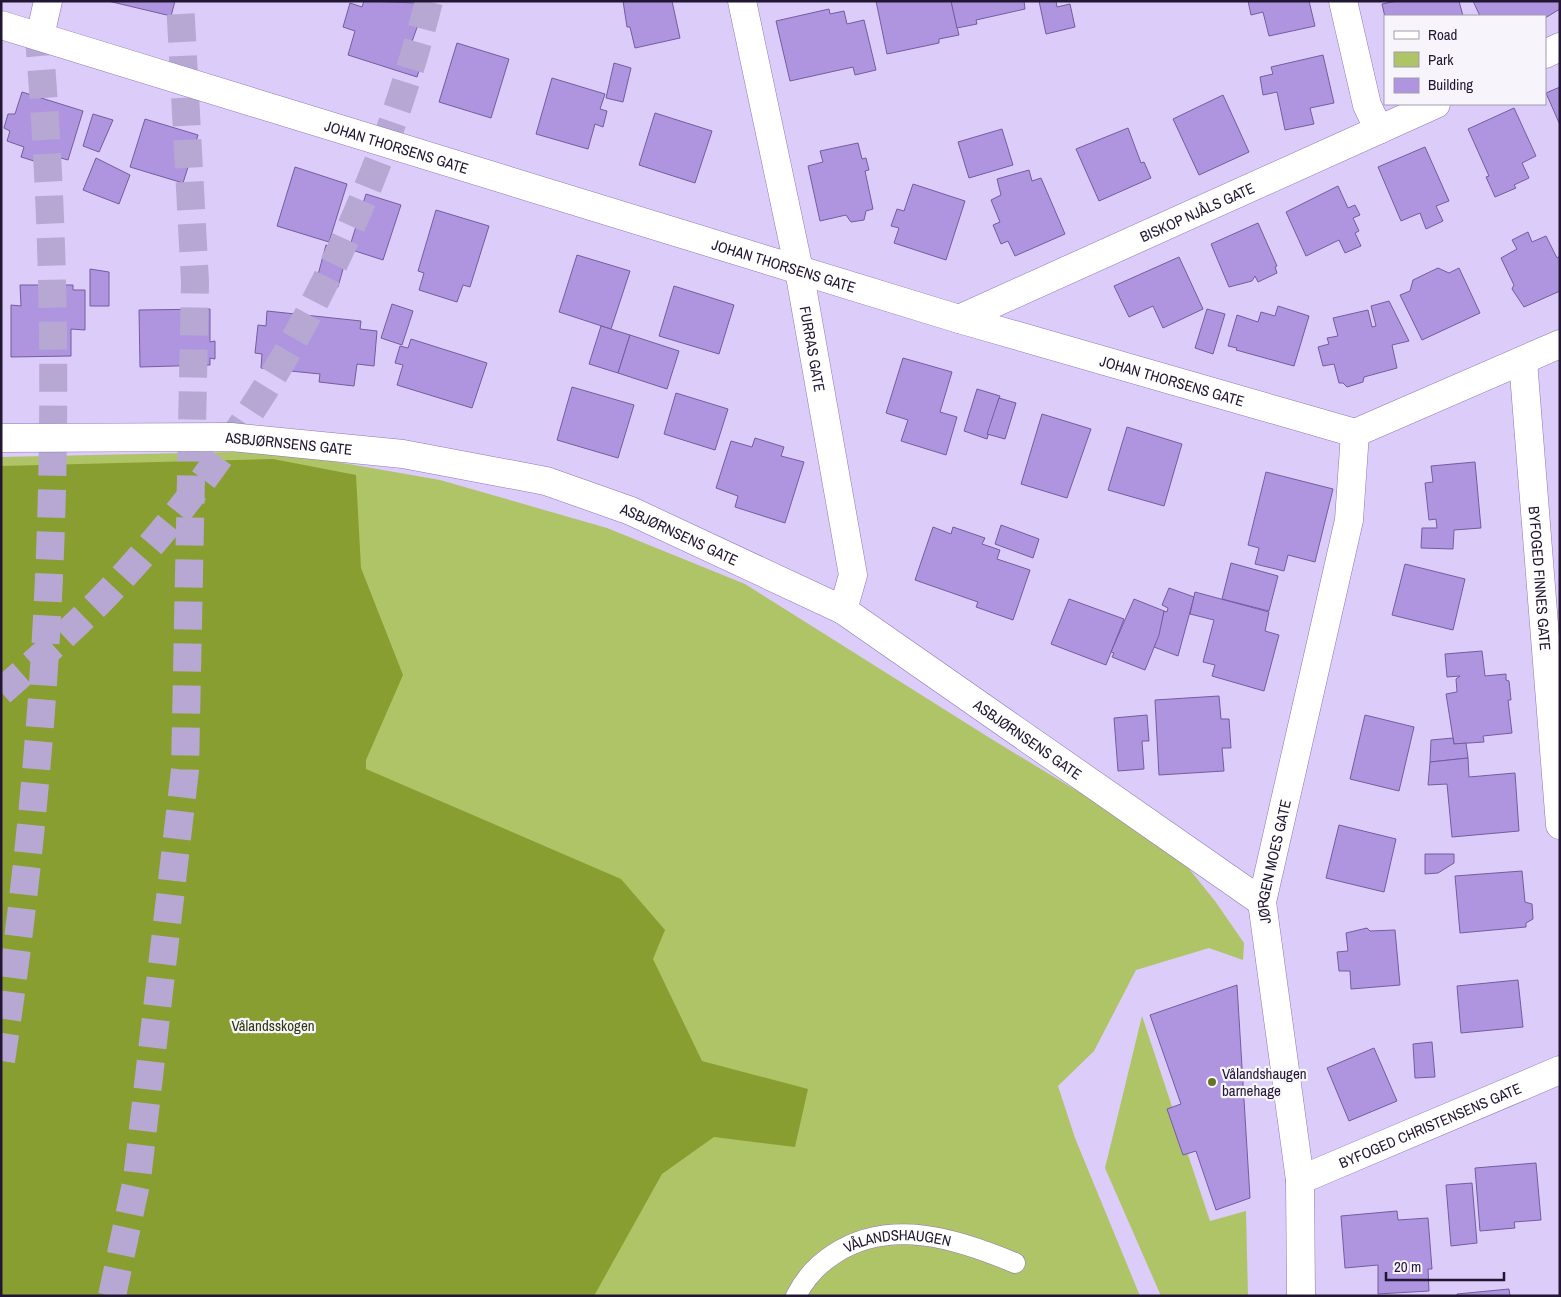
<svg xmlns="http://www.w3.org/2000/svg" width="1561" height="1297" font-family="'Archivo Narrow',sans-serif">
<rect width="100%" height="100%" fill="#dbccfa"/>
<g fill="#afc467">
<polygon points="274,451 440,480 607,528 745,584 993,740 1173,849 1215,901 1244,943 1243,960 1209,948 1136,970 1094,1051 1058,1086 1075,1138 1140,1296 1,1296 1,457"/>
<polygon points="1142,1016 1210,1221 1246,1211 1248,1296 1161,1296 1105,1168"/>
</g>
<polygon fill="#899e30" points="273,459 356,475 361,568 403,675 366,760 366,769 621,879 665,930 653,959 702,1061 808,1089 795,1147 714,1137 662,1174 594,1296 1,1296 1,466"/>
<g fill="#af95df" stroke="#755ca0">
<polygon points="108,1 175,1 171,16"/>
<polygon points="364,1 418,3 413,20 419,22 410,47 425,52 417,77 348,55 355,31 343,27 350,3 362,7"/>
<polygon points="623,1 672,1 680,38 635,48 630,27 627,27"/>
<polygon points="876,1 951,1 959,35 939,39 939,43 887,54"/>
<polygon points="951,1 1024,1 1025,9 976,20 977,24 957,28"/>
<polygon points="1039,1 1056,1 1057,7 1070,4 1075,27 1046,34"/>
<polygon points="1248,1 1309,1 1315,26 1269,36 1263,12 1251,15"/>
<polygon points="1397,1 1459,1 1463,16 1385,17 1382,4"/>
<polygon points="1473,1 1560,1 1560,9 1545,18 1545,16 1480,16"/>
<polygon points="829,9 830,14 844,11 847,24 864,20 876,70 855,75 853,67 790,81 776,21"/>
<polygon points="457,43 509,59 491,118 439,102"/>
<polygon points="1323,55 1334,103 1310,108 1314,124 1285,130 1277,92 1263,95 1260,77 1273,74 1271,67"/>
<polygon points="614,63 631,68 623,102 606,98"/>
<polygon points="552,78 605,94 600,109 607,111 603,127 595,124 588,149 536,134"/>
<polygon points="1560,87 1560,125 1546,93"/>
<polygon points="22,92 83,111 68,160 50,155 47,165 21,157 24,147 7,141 10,131 4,128 8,114 15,114"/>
<polygon points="1223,95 1249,152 1199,175 1173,119"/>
<polygon points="1514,108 1536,156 1522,163 1529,178 1514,185 1516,188 1495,197 1486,177 1489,176 1468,129"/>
<polygon points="655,113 712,131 695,183 639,165"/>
<polygon points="93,114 113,120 99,152 83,146"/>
<polygon points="145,119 198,135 183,183 130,167"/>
<polygon points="1128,128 1141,163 1144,162 1151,178 1099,201 1076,149"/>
<polygon points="1002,129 1013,165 969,178 958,142"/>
<polygon points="858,143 862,159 866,158 869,170 865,171 873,209 866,211 864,220 851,222 846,215 820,221 808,166 823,162 820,151"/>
<polygon points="1425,147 1449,201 1436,206 1443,221 1426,229 1420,213 1401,221 1378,167"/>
<polygon points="96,158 130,175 119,204 83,190"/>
<polygon points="295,167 347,184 329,242 277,226"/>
<polygon points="1029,170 1032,181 1041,178 1065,234 1015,256 1008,241 1001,244 993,225 1000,222 991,200 1001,195 997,179"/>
<polygon points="913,184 965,201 946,260 894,243 899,228 891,226 897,209 904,211"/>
<polygon points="1338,186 1348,208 1355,205 1360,215 1353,218 1359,231 1355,233 1361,246 1345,253 1339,240 1306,256 1286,212"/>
<polygon points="366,194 401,205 383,260 349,249"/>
<polygon points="436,210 489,226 470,287 463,285 457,302 419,290 424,273 418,271"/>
<polygon points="1258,223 1277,266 1275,267 1277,273 1258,282 1255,276 1252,281 1229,287 1211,244"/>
<polygon points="1528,232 1532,242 1546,236 1557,258 1560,256 1560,291 1524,307 1512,289 1514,285 1501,258 1517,249 1512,240"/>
<polygon points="326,245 348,251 338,287 315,286"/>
<polygon points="577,255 630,271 611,329 559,312"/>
<polygon points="1179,257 1203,309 1163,328 1153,306 1129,317 1114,286"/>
<polygon points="1438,268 1449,273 1459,268 1480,313 1422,340 1400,295 1410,291 1413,280"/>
<polygon points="90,269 109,272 109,306 90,306"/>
<polygon points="20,285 73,285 73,290 85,290 85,330 71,329 71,356 11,357 11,305 21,306"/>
<polygon points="674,286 734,305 719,354 659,336"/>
<polygon points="1389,301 1409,341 1392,345 1397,368 1364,377 1363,382 1347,387 1343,383 1339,383 1334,364 1323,366 1318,347 1329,344 1327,338 1338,336 1333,318 1368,310 1372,327 1376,326 1371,306"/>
<polygon points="392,304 413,311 402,345 381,338"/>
<polygon points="1278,306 1309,316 1294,366 1236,350 1237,348 1228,346 1237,315 1258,322 1261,312 1275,316"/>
<polygon points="210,309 210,342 215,341 215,359 210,358 210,365 140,367 139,310"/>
<polygon points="1207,309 1225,314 1213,354 1195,348"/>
<polygon points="267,311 361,321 360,329 377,331 374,366 357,364 354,386 319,382 320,374 261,368 262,354 255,353 258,325 266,326"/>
<polygon points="601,326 630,335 618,373 589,364"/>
<polygon points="630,335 679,351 667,389 618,373"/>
<polygon points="411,339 487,363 472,408 397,385 403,365 395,363 400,346 408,348"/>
<polygon points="903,358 952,372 940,412 957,417 946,455 901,441 908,420 886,413"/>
<polygon points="572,387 634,405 618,458 557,440"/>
<polygon points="977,389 1000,396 987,439 964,431"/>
<polygon points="676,393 728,409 715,450 664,434"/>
<polygon points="999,398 1016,403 1005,439 987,434"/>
<polygon points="1042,414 1091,429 1067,498 1021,484"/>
<polygon points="1127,427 1182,444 1164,506 1108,490"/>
<polygon points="755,438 784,447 781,456 804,462 785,523 735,507 738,496 716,488 731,441 752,447"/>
<polygon points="1475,462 1481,528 1454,530 1453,549 1421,548 1422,528 1437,528 1436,519 1429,520 1425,483 1433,482 1431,466"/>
<polygon points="1266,472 1333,489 1315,562 1288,555 1284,571 1255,564 1259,548 1248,545"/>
<polygon points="1001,525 1039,539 1033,558 995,544"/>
<polygon points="933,527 951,534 953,527 985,538 982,544 1000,550 997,559 1030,570 1013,620 976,607 978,602 915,580"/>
<polygon points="1231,563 1278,576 1269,611 1222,599"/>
<polygon points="1405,564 1465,579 1453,630 1392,615"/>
<polygon points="1169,588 1194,597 1178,656 1154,647 1164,611 1167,612 1168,608 1162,605"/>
<polygon points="1195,592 1269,612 1265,631 1279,635 1264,691 1212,676 1215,665 1203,662 1214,620 1190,614"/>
<polygon points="1069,599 1124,619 1106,665 1051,644"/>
<polygon points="1134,599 1164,611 1159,635 1145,670 1112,657 1114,653 1111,652"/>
<polygon points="1482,651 1485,676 1506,674 1506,680 1509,681 1511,700 1508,700 1512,733 1483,736 1484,742 1454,744 1446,694 1457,692 1456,679 1460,676 1447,677 1445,654"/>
<polygon points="1219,696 1221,719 1229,719 1231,748 1222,748 1224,771 1159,775 1155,700"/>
<polygon points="1147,715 1149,741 1142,741 1144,769 1118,771 1114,718"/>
<polygon points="1365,715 1414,727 1399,791 1350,779"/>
<polygon points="1453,738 1454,744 1466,743 1468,758 1430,762 1431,740"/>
<polygon points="1468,758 1469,777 1515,773 1519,831 1452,837 1447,784 1428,785 1430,762"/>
<polygon points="1339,825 1396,839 1384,892 1326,878"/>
<polygon points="1425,854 1454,854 1454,863 1438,873 1425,874"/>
<polygon points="1522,871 1525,902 1532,904 1533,919 1526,923 1526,927 1460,933 1455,876"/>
<polygon points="1367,928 1370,931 1395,930 1400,985 1351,989 1350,971 1339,971 1337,952 1348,951 1346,933"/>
<polygon points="1518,980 1523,1027 1461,1033 1457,986"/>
<polygon points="1237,985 1250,1198 1216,1210 1196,1151 1183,1155 1167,1109 1181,1104 1150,1015"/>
<polygon points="1432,1042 1435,1077 1415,1078 1413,1044"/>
<polygon points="1374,1048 1397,1101 1349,1121 1327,1068"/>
<polygon points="1536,1163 1541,1220 1514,1222 1515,1228 1480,1231 1475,1168"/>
<polygon points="1472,1183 1477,1243 1451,1246 1446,1185"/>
<polygon points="1397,1211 1398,1220 1428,1218 1432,1269 1428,1269 1429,1291 1378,1294 1378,1265 1345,1268 1341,1216"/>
<polygon points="1509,1289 1510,1296 1457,1296 1457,1294"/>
</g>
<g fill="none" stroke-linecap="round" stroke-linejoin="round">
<path stroke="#b6a8d2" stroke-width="28" stroke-dasharray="28 14" stroke-linecap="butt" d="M1 692C34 663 68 633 99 602 261 435 372 226 429 1"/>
<g stroke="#b6a8d2" stroke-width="28" stroke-dasharray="28 14" stroke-linecap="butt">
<path d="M1 1061C54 716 68 363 37 15"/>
<polyline points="112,1296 137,1179 185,770 195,282 180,1"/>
</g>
<defs>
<g id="service">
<path id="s1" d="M796 1296C805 1278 817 1265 834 1254 890 1217 958 1239 1015 1263"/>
</g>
<g id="minor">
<path id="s2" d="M742 1 799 270 853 575 843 610"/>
<polyline points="1343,1 1367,105 1379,130"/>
<path id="s3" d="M1 25 959 319 1355 433 1560 344"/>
<polyline points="40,36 48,1"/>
<polyline points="1545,54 1560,47"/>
<path id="s4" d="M959 319 1436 104"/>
<path id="s5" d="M1523 361 1560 825"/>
<path id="s6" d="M1 438 231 437 403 454 546 481 631 511 843 610 1262 902"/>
<path id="s7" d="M1300 1180 1560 1070"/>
<path id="s8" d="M1301 1296 1300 1180 1262 902 1349 520 1355 433"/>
</g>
</defs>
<use href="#service" stroke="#8f76bc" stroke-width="21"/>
<use href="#minor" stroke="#8f76bc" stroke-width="29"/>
<use href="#service" stroke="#fff" stroke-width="20"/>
<use href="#minor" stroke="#fff" stroke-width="28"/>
</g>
<circle fill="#657523" stroke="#f7f4fc" stroke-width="2" cx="1212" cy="1082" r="5"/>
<g text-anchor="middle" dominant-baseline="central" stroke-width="4.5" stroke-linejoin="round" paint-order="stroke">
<g font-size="15" fill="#221733" stroke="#f7f4fc">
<text stroke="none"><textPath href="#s3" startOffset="414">JOHAN THORSENS GATE</textPath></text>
<text stroke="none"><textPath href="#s4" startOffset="261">BISKOP NJÅLS GATE</textPath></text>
<text stroke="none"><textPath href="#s3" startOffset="819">JOHAN THORSENS GATE</textPath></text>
<text stroke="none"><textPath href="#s2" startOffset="355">FURRAS GATE</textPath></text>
<text stroke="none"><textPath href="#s3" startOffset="1224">JOHAN THORSENS GATE</textPath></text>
<text stroke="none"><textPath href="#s6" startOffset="288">ASBJØRNSENS GATE</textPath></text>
<text stroke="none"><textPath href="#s6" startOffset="692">ASBJØRNSENS GATE</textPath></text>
<text stroke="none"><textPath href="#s5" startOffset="218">BYFOGED FINNES GATE</textPath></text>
<text stroke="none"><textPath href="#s6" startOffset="1098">ASBJØRNSENS GATE</textPath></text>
<text stroke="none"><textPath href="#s8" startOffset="438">JØRGEN MOES GATE</textPath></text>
<text stroke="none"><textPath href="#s7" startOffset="141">BYFOGED CHRISTENSENS GATE</textPath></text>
<text stroke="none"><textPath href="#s1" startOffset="124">VÅLANDSHAUGEN</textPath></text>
</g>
<g font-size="15" fill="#30380b" stroke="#f7f4fc">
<text x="273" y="1025">Vålandsskogen</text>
</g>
<g font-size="15" fill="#221733" stroke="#f7f4fc" text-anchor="start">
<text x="1222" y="1073">Vålandshaugen<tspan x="1222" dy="17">barnehage</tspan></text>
</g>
</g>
<rect width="1561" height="1297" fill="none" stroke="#221733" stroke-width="5"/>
<rect x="1384" y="15" width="162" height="90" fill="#f7f4fc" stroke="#a29cac"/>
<rect x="1394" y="31" width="25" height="8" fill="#ffffff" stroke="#a29cac"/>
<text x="1428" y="40" font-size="15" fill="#221733">Road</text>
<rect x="1394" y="52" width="25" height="15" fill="#afc467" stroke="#a29cac"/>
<text x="1428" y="65" font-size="15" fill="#221733">Park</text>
<rect x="1394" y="78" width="25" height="15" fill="#af95df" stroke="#a29cac"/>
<text x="1428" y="90" font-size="15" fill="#221733">Building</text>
<path d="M1386 1272v8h118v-8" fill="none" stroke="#221733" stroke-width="2.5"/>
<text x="1394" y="1272" font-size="15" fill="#221733" stroke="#f7f4fc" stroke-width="4" paint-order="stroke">20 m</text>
</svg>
